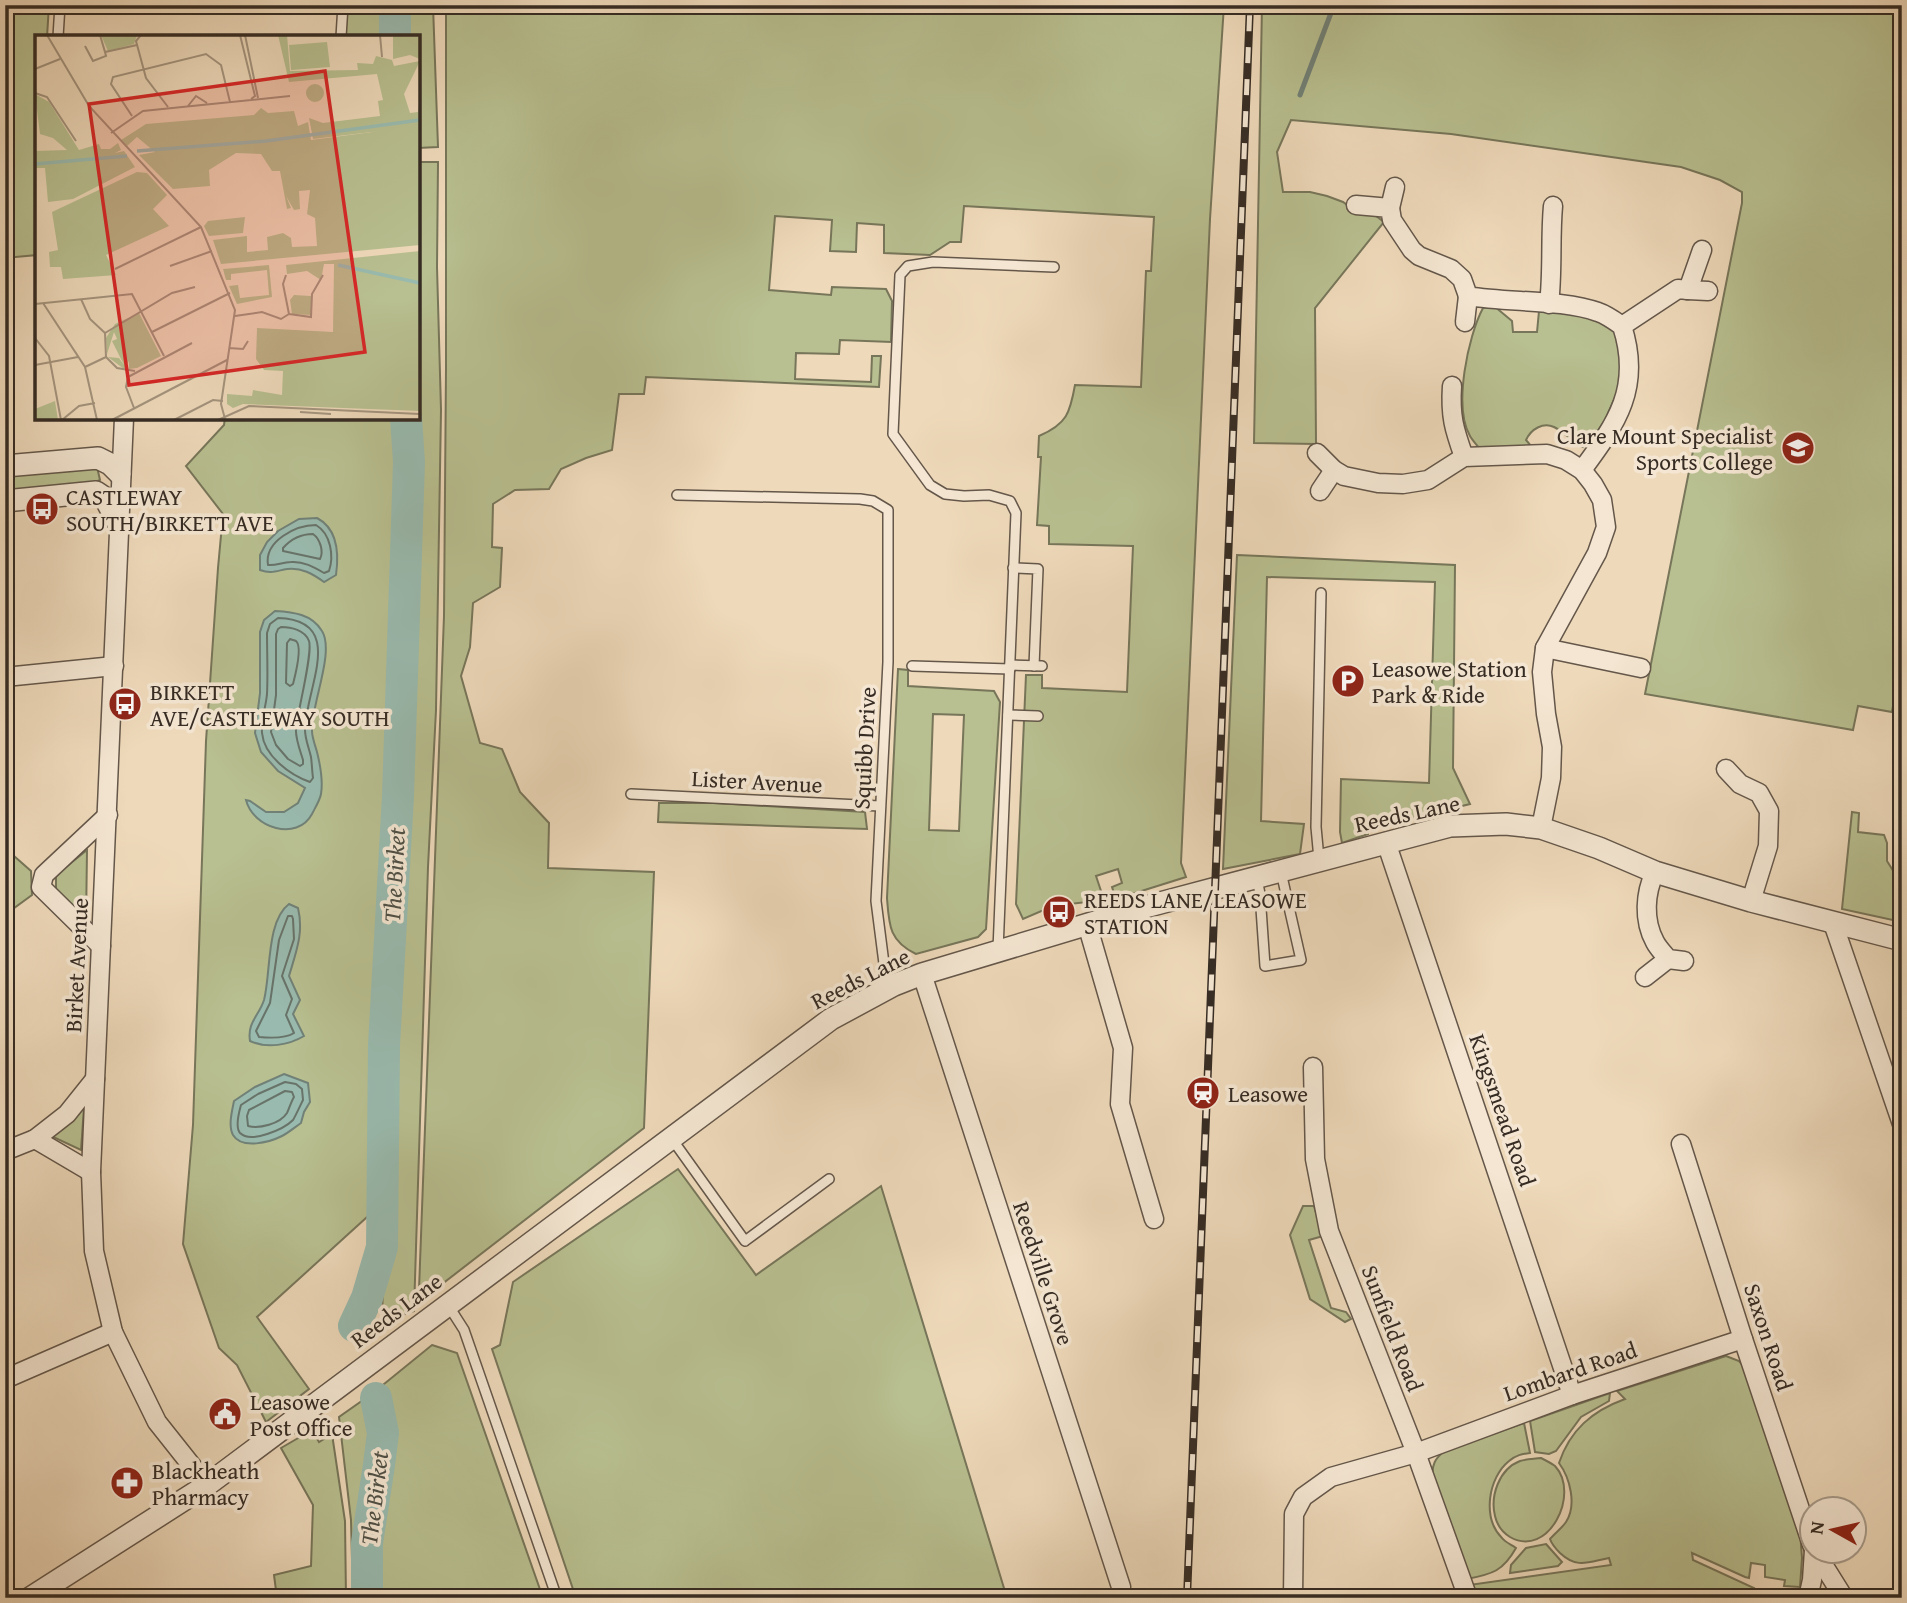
<svg xmlns="http://www.w3.org/2000/svg" width="1907" height="1603" font-family="'Gentium Book Plus',serif">
<rect width="100%" height="100%" fill="#eed9ba"/>
<filter id="stains"><feTurbulence type="fractalNoise" baseFrequency=".00286" numOctaves="4"/><feColorMatrix values="0 0 0 0 .2 0 0 0 0 .09 0 0 0 0 .02 0 0 0 .5 -.17"/></filter>
<radialGradient id="worn" r=".72"><stop offset=".6" stop-color="#630" stop-opacity="0"/><stop offset="1" stop-color="#630" stop-opacity=".3"/></radialGradient>
<g fill="#b8bf90" stroke="#77765a" stroke-width="2" fill-rule="evenodd">
<polygon points="5,5 49,5 47,37 37,37 37,255 5,258"/>
<polygon points="348,5 433,5 438,147 418,148 418,37 345,37"/>
<path d="M446 5H1224L1210 219 1181 863 1186 877 1116 899 1112 887 1122 883 1118 869 1096 876 1104 900 1053 906 1023 919 1016 904 1026 675H1042V688L1127 692 1133 546 1049 544V526L1037 525 1041 457H1038L1039 436C1067 424 1070 413 1075 385L1141 387 1146 271H1151L1154 217 964 206 961 242H950L930 255 884 253V225L857 223 856 252 830 251 832 220 775 216 769 290 831 295 832 287 886 289 892 301 891 342 840 340 839 354 796 353 795 379 871 382 872 356H881L879 387 646 377 644 394H619L612 450 586 458 561 469 549 489 515 490 493 504 492 547 502 548 500 587 473 603 470 647 461 676 480 743 502 749 520 792 549 823 548 868 654 872 644 1128 424 1298 419 1290 444 616 446 369Z"/>
<polygon points="1262,5 1902,5 1902,683 1897,683 1892,712 1858,706 1853,730 1645,694 1742,203 1742,192 1720,180 1681,167 1451,134 1291,120 1277,152 1283,192 1310,192 1327,196 1343,202 1353,209 1372,213 1384,222 1315,308 1316,444 1254,443"/>
<polygon points="418,162 438,162 437,267 441,410 436,710 428,867 414,1311 382,1322 385,1211 377,1208 257,1317 309,1389 266,1422 237,1365 219,1348 183,1244 193,1125 206,741 218,568 223,514 186,466 224,425 225,418 418,418"/>
<path d="M1494 306 1512 321 1513 332H1537L1539 311 1599 317 1608 323 1618 336 1622 374 1616 395 1605 420 1595 435 1583 447C1573 442 1564 432 1554 427 1543 422 1531 429 1526 440L1532 447 1480 449C1477 445 1472 440 1470 436 1453 407 1468 336 1483 308Z"/>
<polygon points="97,467 100,480 93,483 5,492 5,476"/>
<polygon points="1237,555 1455,565 1453,768 1470,804 1368,829 1368,834 1342,843 1340,832 1341,779 1429,783 1435,582 1267,577 1261,821 1304,824 1300,854 1223,869"/>
<path d="M898 669 908 670V686L994 691 1000 702 986 929 978 937 916 954C889 941 889 925 887 898ZM933 714 964 715 959 831 929 830Z"/>
<polygon points="659,803 714,803 865,812 867,829 658,822"/>
<polygon points="1852,812 1859,813 1858,832 1884,835 1887,843 1887,861 1902,885 1902,922 1842,909"/>
<polygon points="87,850 86,922 56,893 56,875"/>
<polygon points="14,856 31,871 32,895 10,911 5,903 5,864"/>
<polygon points="84,1108 81,1150 51,1136 63,1129"/>
<polygon points="678,1169 756,1275 881,1186 1007,1598 576,1598 492,1349 500,1345 513,1282"/>
<polygon points="1303,1206 1314,1206 1323,1236 1309,1240 1331,1308 1346,1312 1351,1319 1345,1322 1310,1299 1290,1235"/>
<polygon points="432,1345 457,1353 543,1598 353,1598 351,1520 339,1417 373,1393"/>
<path d="M1726 1356 1739 1361 1747 1370 1800 1531 1802 1558 1800 1587 1784 1586 1785 1580 1765 1577V1565L1751 1563 1749 1578 1745 1577 1692 1553 1693 1560 1754 1588 1753 1592H1746V1598H1474L1469 1585 1611 1565 1609 1558C1588 1562 1577 1569 1560 1553 1555 1548 1552 1545 1550 1539 1555 1533 1562 1528 1566 1522 1577 1505 1570 1478 1559 1463 1570 1430 1592 1411 1625 1399L1617 1391Z"/>
<polygon points="1610,1393 1609,1401 1581,1417 1556,1451 1549,1454 1535,1452 1530,1421"/>
<path d="M1524 1423 1530 1453C1522 1454 1516 1455 1509 1461 1488 1478 1482 1518 1502 1538 1505 1542 1512 1545 1516 1548 1503 1571 1493 1574 1467 1579L1433 1479C1431 1465 1435 1458 1446 1450Z"/>
<polygon points="312,1430 319,1442 332,1434 345,1521 346,1598 277,1598 274,1575 311,1566 313,1505 281,1448"/>
<path d="M1541 1458C1545 1460 1551 1463 1555 1466 1581 1494 1548 1559 1510 1537 1502 1532 1497 1525 1495 1516 1490 1496 1499 1469 1520 1461 1526 1459 1534 1459 1541 1458Z"/>
<polygon points="1546,1544 1562,1562 1558,1566 1510,1573 1511,1565 1526,1548"/>
</g>
<g fill="#99baae" stroke="#718177" stroke-width="2">
<path d="M317 518C338 529 339 554 336 575L324 582C313 574 301 567 287 569 276 571 271 574 260 570V555L267 542 278 531 299 519Z"/>
<path d="M275 611C293 612 312 614 322 631 335 652 311 705 312 731 312 737 315 745 317 752 320 764 323 782 321 794 320 800 315 808 312 814 297 842 253 828 246 800L250 801 266 812H284L298 803 305 788 278 771 261 752 255 733 260 693V632L264 620Z"/>
<path d="M289 904 298 908C304 933 296 952 289 976L300 1000 293 1014 304 1036C289 1045 267 1049 250 1041 247 1022 259 1016 264 1000 271 974 266 921 289 904Z"/>
<path d="M284 1074 308 1083 310 1102 304 1112 301 1123C295 1127 288 1133 282 1136 270 1142 242 1150 233 1135 228 1126 232 1111 234 1101L255 1087Z"/>
</g>
<g fill="none" stroke-linecap="round" stroke-linejoin="round">
<g stroke="#687369" stroke-width="2">
<path d="M316 525C331 534 334 556 329 571L324 573C314 567 303 561 291 562 282 562 276 566 268 565 264 541 296 525 316 525Z"/>
<path d="M313 534C320 539 324 551 320 559L283 551V548C291 539 302 534 313 534Z"/>
<path d="M278 618C348 620 305 689 305 730 305 739 309 748 311 757 312 764 312 771 313 778L310 782C290 775 264 756 262 733 261 720 266 706 267 694 268 674 267 653 267 633L270 624Z"/>
<path d="M281 627C291 627 305 630 309 641 313 653 298 710 296 728 295 738 300 750 303 760V764L300 766 288 759 276 745 271 732 276 695V634L278 629Z"/>
<path d="M290 639C292 640 294 640 296 641 303 647 295 676 293 684L290 686 286 683 287 643Z"/>
<path d="M288 916H292L293 919 294 939 282 976 292 999 286 1015 294 1033C285 1039 270 1038 259 1037L256 1031 270 1003 279 940Z"/>
<path d="M285 1082 296 1084 302 1089C302 1090 303 1099 303 1100 302 1102 294 1119 293 1120 284 1129 251 1144 240 1133 235 1127 239 1112 241 1105L258 1094Z"/>
<path d="M285 1091 292 1092 294 1097C291 1102 289 1109 287 1113 280 1124 259 1129 248 1126L247 1116 249 1110Z"/>
</g>
<polyline stroke="#718177" stroke-width="5" points="1300,95 1334,5"/>
<g stroke="#99baae" stroke-width="32">
<polyline points="395,5 395,37"/>
<polyline points="354,1326 367,1298 382,1247 384,1045 398,796 409,462 406,418"/>
<polyline points="367,1598 367,1543 379,1465 383,1433 376,1398"/>
</g>
<defs>
<g id="service">
<polyline points="58,37 60,5"/>
<polyline points="341,37 343,5"/>
<polyline points="677,495 860,499 873,501 888,510 888,662 876,901 887,987"/>
<polyline points="1013,568 1038,569 1034,666"/>
<polyline points="1010,665 1042,666"/>
<polyline points="912,666 1010,669"/>
<polyline points="1008,715 1038,716"/>
<polyline points="631,794 880,806"/>
<polyline points="1319,859 1316,827 1321,593"/>
<polyline points="1257,878 1260,894 1265,966 1301,960 1281,872"/>
<polyline points="998,950 1016,513 1010,501 989,495 964,496 945,494 930,485 893,434 900,275 908,266 933,262 1054,267"/>
<polyline points="672,1139 745,1241 829,1179"/>
<polyline points="448,1305 464,1330 557,1598"/>
</g>
<g id="minor">
<path d="M1356 205 1390 208 1392 220 1412 250 1419 256 1451 269 1462 279 1468 296C1508 303 1562 299 1598 312 1607 315 1615 321 1622 326 1642 387 1617 423 1582 470"/>
<polyline points="1390,208 1395,187"/>
<polyline points="1702,250 1688,290 1708,291"/>
<path d="M1549 304C1553 271 1550 239 1553 206"/>
<polyline points="1465,322 1468,296"/>
<polyline points="1622,326 1678,289 1688,290"/>
<path d="M1452 386C1450 416 1454 429 1464 457"/>
<polyline points="124,418 91,1172 94,1251 113,1332 157,1422 207,1485"/>
<polyline points="1317,453 1334,470 1344,476 1378,483 1403,484 1428,480 1464,457 1547,454 1566,460 1582,470 1593,484 1602,500 1606,527 1597,553 1545,648 1542,672 1546,714 1552,747 1551,778 1541,828"/>
<polyline points="1320,491 1334,470"/>
<polyline points="1545,648 1641,668"/>
<polyline points="5,677 114,666"/>
<polyline points="1726,769 1740,784 1759,793 1769,811 1768,846 1751,901"/>
<polyline points="1386,842 1572,1395"/>
<path d="M1655 872C1645 893 1643 920 1655 942 1658 948 1664 954 1668 959L1684 961"/>
<polyline points="1833,923 1902,1124"/>
<polyline points="1087,924 1123,1048 1120,1104 1154,1219"/>
<polyline points="101,946 41,887 44,875 108,815"/>
<polyline points="922,974 1121,1587"/>
<polyline points="1645,977 1668,959"/>
<polyline points="1313,1067 1315,1159 1329,1231 1416,1453 1468,1598"/>
<polyline points="35,1139 91,1172"/>
<polyline points="1681,1144 1743,1339 1812,1545"/>
<polyline points="5,1151 35,1139 67,1114 95,1079"/>
<polyline points="5,1379 113,1332"/>
<polyline points="1814,1550 1844,1598"/>
<polyline points="1293,1598 1294,1514 1303,1497 1331,1477 1416,1453 1572,1395 1743,1339"/>
<polyline points="1808,1598 1812,1580 1814,1550"/>
</g>
<g id="tertiary">
<polyline points="5,466 98,458 110,464 120,474"/>
<polyline points="5,501 96,492 105,498 120,527"/>
<polyline points="30,1598 207,1485 831,1019 894,985 922,974 1145,907 1450,826 1506,824 1541,828 1599,848 1655,872 1751,901 1902,940"/>
</g>
</defs>
<use href="#service" stroke="#64574a" stroke-width="12"/>
<use href="#minor" stroke="#64574a" stroke-width="21"/>
<use href="#tertiary" stroke="#64574a" stroke-width="24"/>
<use href="#service" stroke="#f4e6d2" stroke-width="9"/>
<use href="#minor" stroke="#f4e6d2" stroke-width="18"/>
<use href="#tertiary" stroke="#f4e6d2" stroke-width="21"/>
<defs>
<polyline id="rail" points="1187,1598 1250,5"/>
</defs>
<use href="#rail" stroke="#362c24" stroke-width="8"/>
<use href="#rail" stroke="#f4e6d2" stroke-width="5" stroke-dasharray="16" stroke-linecap="butt"/>
</g>
<defs>
<symbol id="school-disc" viewBox="-11 -11 22 22"><circle r="9.5" fill="#8f2418" stroke="#f4e6d2"/><path d="M0-5L7-2L0 1L-7-2ZM-4 1L0 2.5L4 1V4Q0 6-4 4Z" fill="#fff"/></symbol>
<symbol id="bus-disc" viewBox="-11 -11 22 22"><circle r="9.5" fill="#8f2418" stroke="#f4e6d2"/><path d="M-5-6H5V4H4V6H2V4H-2V6H-4V4H-5ZM-3.5-4V0h7V-4ZM-3.5 1.2v1.5H-2V1.2ZM2 1.2v1.5H3.5V1.2Z" fill="#fff"/></symbol>
<symbol id="parking-disc" viewBox="-11 -11 22 22"><circle r="9.5" fill="#8f2418" stroke="#f4e6d2"/><path d="M-3.5-5.5H1a3.5 3.5 0 0 1 0 7H-1V5.5H-3.5ZM-1-3.4V-.6H.8a1.4 1.4 0 0 0 0-2.8Z" fill="#fff"/></symbol>
<symbol id="station-disc" viewBox="-11 -11 22 22"><circle r="9.5" fill="#8f2418" stroke="#f4e6d2"/><path d="M-3-6H3Q5-6 5-4V2Q5 4 3 4L4.5 6H3L1.5 4h-3L-3 6H-4.5L-3 4Q-5 4-5 2V-4Q-5-6-3-6ZM-3.5-4v3h7v-3ZM-3.5 1v1.5H-2V1ZM2 1v1.5H3.5V1Z" fill="#fff"/></symbol>
<symbol id="civic-disc" viewBox="-11 -11 22 22"><circle r="9.5" fill="#8f2418" stroke="#f4e6d2"/><path d="M-.6-6.5H3V-4.5H.6V-3L4-1V1h2V6H-6V1h2V-1L-.6-3ZM-1.2 2.5V6h2.4V2.5Z" fill="#fff"/></symbol>
<symbol id="pharmacy-disc" viewBox="-11 -11 22 22"><circle r="9.5" fill="#8f2418" stroke="#f4e6d2"/><path d="M-2-6h4v4h4v4h-4v4h-4v-4h-4v-4h4Z" fill="#fff"/></symbol>
</defs>
<g fill-rule="evenodd">
<use href="#school-disc" x="1779" y="429" width="38" height="38"/>
<use href="#bus-disc" x="23" y="490" width="38" height="38"/>
<use href="#parking-disc" x="1329" y="662" width="38" height="38"/>
<use href="#bus-disc" x="106" y="685" width="38" height="38"/>
<use href="#bus-disc" x="1040" y="893" width="38" height="38"/>
<use href="#station-disc" x="1184" y="1074" width="38" height="38"/>
<use href="#civic-disc" x="206" y="1395" width="38" height="38"/>
<use href="#pharmacy-disc" x="108" y="1464" width="38" height="38"/>
</g>
<g text-anchor="middle" dominant-baseline="central" stroke-width="7" stroke-linejoin="round" paint-order="stroke">
<g font-size="23" fill="#362c24" stroke="#f4e6d2" text-anchor="start">
<text x="1773" y="435" text-anchor="end">Clare Mount Specialist<tspan x="1773" dy="26">Sports College</tspan></text>
<text x="66" y="496">CASTLEWAY<tspan x="66" dy="26">SOUTH/BIRKETT AVE</tspan></text>
<text x="1372" y="668">Leasowe Station<tspan x="1372" dy="26">Park &amp; Ride</tspan></text>
<text x="150" y="691">BIRKETT<tspan x="150" dy="26">AVE/CASTLEWAY SOUTH</tspan></text>
<text x="1084" y="899">REEDS LANE/LEASOWE<tspan x="1084" dy="26">STATION</tspan></text>
<text x="1228" y="1093">Leasowe</text>
<text x="250" y="1401">Leasowe<tspan x="250" dy="26">Post Office</tspan></text>
<text x="152" y="1470">Blackheath<tspan x="152" dy="26">Pharmacy</tspan></text>
</g>
<g font-size="23" fill="#362c24" stroke="#f4e6d2">
<text transform="translate(864 748) rotate(-87)">Squibb Drive</text>
<text transform="translate(757 781) rotate(3)">Lister Avenue</text>
<text transform="translate(1407 813) rotate(-12)">Reeds Lane</text>
<text transform="translate(76 965) rotate(-87)">Birket Avenue</text>
<text transform="translate(860 978) rotate(-27)">Reeds Lane</text>
<text transform="translate(1503 1110) rotate(71)">Kingsmead Road</text>
<text transform="translate(1044 1273) rotate(72)">Reedville Grove</text>
<text transform="translate(396 1310) rotate(-37)">Reeds Lane</text>
<text transform="translate(1393 1328) rotate(69)">Sunfield Road</text>
<text transform="translate(1769 1337) rotate(72)">Saxon Road</text>
<text transform="translate(1570 1371) rotate(-19)">Lombard Road</text>
</g>
<g font-size="24" font-style="italic" fill="#4f5046" stroke="#f4e6d2">
<text transform="translate(394 875) rotate(-87)">The Birket</text>
<text transform="translate(374 1498) rotate(-83)">The Birket</text>
</g>
</g>
<g transform="translate(35 35)">
<rect width="385" height="385" fill="#eed9ba"/>
<path d="M66 0H102L99 9 73 16ZM243 0H252L255 36 323 35 322 28 338 29 341 21 357 25 359 31 385 26 369 59 375 78 383 77 385 62V84L379 86H385V210L186 229 178 205 212 201V217L233 215 232 202 248 198 256 203 257 212 282 211 280 183 272 179 275 155 264 156 265 174 259 175 251 161 256 173 252 174 245 136H237L226 119 201 118 174 135 175 151 138 154 104 120 120 117 102 102 92 111 86 105 111 89 219 80 226 73 233 78 259 76 263 91 273 87 276 105 345 96 278 104 274 83 288 88 345 81 343 66 348 65 342 39 254 47ZM358 0H385V24L375 20 358 24ZM292 7 295 32 256 35 254 10ZM271 58a9 9 0 1 1 18 0a9 9 0 1 1-18 0ZM0 59 14 67 44 115 64 109 66 114H75L83 108 86 115 80 118 89 116 100 132 38 164 13 167 10 133H0V116L32 115 18 103 5 99ZM102 137 112 138 132 160 118 174 134 191 71 220 81 240 28 244 26 232H15L14 217 23 215 17 177ZM210 182 208 198 174 201 169 191 173 186ZM385 216V376L208 369 198 373 192 369V359L217 361 218 355 247 360 248 336 229 335 221 324 222 293 298 297 299 229H289L286 245 272 236 252 239 251 230ZM234 230 237 262 202 269 194 251 203 250 205 263 234 260 232 235 196 239V245H191L188 234ZM259 260 276 261V280L257 279 255 265ZM104 278 126 321 102 333 94 334V326L89 334 73 322 84 323 89 330 77 306 82 304 79 297 72 319 71 303 80 289ZM20 366 23 385H0V374Z" fill="#b8bf90"/>
<path fill="none" stroke="#99baae" stroke-width="3.5" d="M102 116 231 106 385 85M0 129 92 121M303 230 385 248"/>
<path fill="none" stroke="#a4947e" stroke-width="2" d="M12 0 54 71 166 192 200 275 186 369 190 384M65 0 70 17 102 10M106 0 101 6 111 43 133 72M205 0 220 61 216 64M210 0 223 63M258 0H301M345 0 347 22M50 11 58 26 71 21 70 17M0 34 25 24M0 58 12 62 41 106M153 71 161 61 172 68M97 81 76 49 78 42 171 19 186 30 195 67M76 98 108 76 255 61M135 231 177 216M80 234 166 192M251 240 248 249 254 279M46 264 55 284 70 298M8 268 50 332 62 385M0 269 97 259 129 321M254 279 276 282 277 259 288 240M200 281 227 277 246 284 254 279M117 297 195 258M70 298 137 258 160 252M70 298 71 322 82 333 100 336M0 303 14 321 26 385M194 313 208 314 213 306M0 330 43 322M50 332 71 322M99 373 91 352 93 342 157 308M265 377 296 379M27 385 44 371 60 368M77 385 192 325M139 385 178 365 188 366M183 385 214 371 385 379"/>
<path fill="#d62828" fill-opacity="0.15" stroke="#d62828" stroke-width="3.5" d="M290 36 330 317 94 350 54 69Z"/>
<rect width="385" height="385" fill="none" stroke="#362c24" stroke-width="3.5"/>
</g>
<rect width="1907" height="1603" fill="none" stroke="#eed9ba" stroke-width="28"/>
<rect x="7" y="7" width="1893" height="1589" fill="none" stroke="#362c24" stroke-width="3.5"/>
<rect x="14" y="14" width="1879" height="1575" fill="none" stroke="#362c24" stroke-width="2"/>
<g transform="translate(1833 1530) rotate(278)"><circle r="33" fill="#f4e6d2" stroke="#a89c8c" stroke-width="2"/>
<path d="M0-5L12 26L0 18L-12 26Z" fill="#8f2418"/>
<text y="-10" font-size="19" font-weight="bold" text-anchor="middle" fill="#362c24">N</text>
</g>
<rect width="100%" height="100%" filter="url(#stains)"/>
<rect width="100%" height="100%" fill="url(#worn)"/>
</svg>
